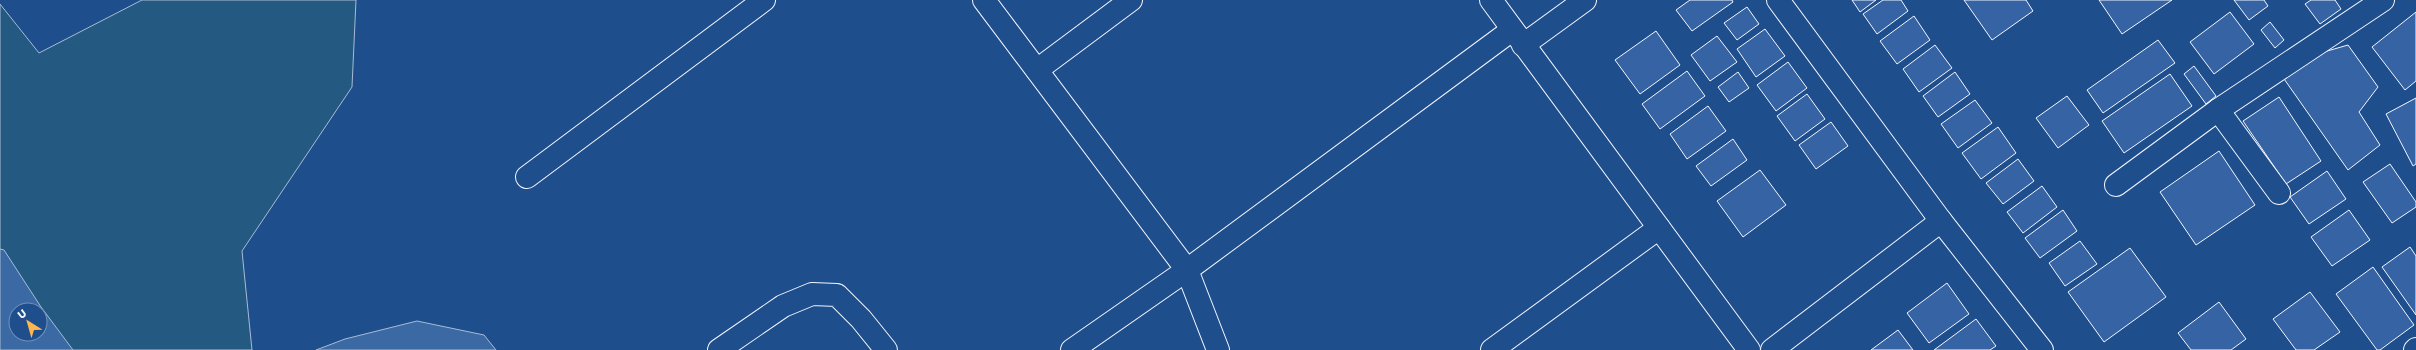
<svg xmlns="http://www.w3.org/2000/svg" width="2416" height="350" font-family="Poppins,sans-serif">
<rect width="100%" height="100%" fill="#1f4e8c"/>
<path fill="#245a82" stroke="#a8bbd7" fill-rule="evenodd" d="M142 0H356L352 87 242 251 252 350H0V4L39 53ZM16 310H40V334H16Z"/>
<g fill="#3b69a3" stroke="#a8bbd7" fill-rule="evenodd">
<path d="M0 249 4 250 41 307 73 350H0ZM16 310H40V334H16Z"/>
<polygon points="417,321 484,335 496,350 316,350 345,339"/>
</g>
<g fill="#3563a3" stroke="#f2f6ff">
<polygon points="1690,0 1732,0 1733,2 1692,31 1676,10"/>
<polygon points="1852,0 1876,0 1860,12"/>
<polygon points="1883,0 1901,0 1908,11 1877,34 1863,14"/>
<polygon points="1964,0 2026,0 2033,11 1992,40"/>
<polygon points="2099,0 2172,0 2122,34"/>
<polygon points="2234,0 2264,0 2268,6 2249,20"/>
<polygon points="2311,0 2335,0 2341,9 2320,24 2305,4"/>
<polygon points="1747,7 1759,24 1737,40 1724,23"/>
<polygon points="2230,12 2254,44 2214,74 2190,42"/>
<polygon points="2416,12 2416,81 2405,90 2372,47"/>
<polygon points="1914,16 1930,40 1897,64 1880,41"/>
<polygon points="2270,22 2284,40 2275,48 2261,30"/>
<polygon points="1765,29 1785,56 1756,77 1737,49"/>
<polygon points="1656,31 1680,65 1640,94 1615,60"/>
<polygon points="1717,36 1737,62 1710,81 1691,55"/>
<polygon points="2158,40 2175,63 2103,113 2087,90"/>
<polygon points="1935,45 1952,68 1919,92 1903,69"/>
<polygon points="2348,45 2378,87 2359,112 2380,145 2348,170 2282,76 2310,56"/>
<polygon points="1788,62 1807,88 1776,111 1757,85"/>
<polygon points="2194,66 2216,96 2206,104 2184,74"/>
<polygon points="1687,71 1705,96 1660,129 1642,104"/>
<polygon points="1738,72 1749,88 1729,102 1718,87"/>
<polygon points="1955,72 1970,94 1938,117 1923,96"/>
<polygon points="2170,74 2192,106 2124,153 2102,121"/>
<polygon points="1807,94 1825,119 1795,141 1777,116"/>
<polygon points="2067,96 2089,125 2058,148 2036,118"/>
<polygon points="2279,97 2321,161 2286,184 2243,121"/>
<polygon points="2416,98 2416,164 2413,166 2386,114"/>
<polygon points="1975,100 1992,123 1958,148 1941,124"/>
<polygon points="1708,106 1726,131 1687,159 1670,134"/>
<polygon points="1831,122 1848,146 1816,169 1799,145"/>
<polygon points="1998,127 2016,153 1981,179 1962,153"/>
<polygon points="1733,139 1747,160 1711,186 1696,166"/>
<polygon points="2219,151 2255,205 2196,245 2160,192"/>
<polygon points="2018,159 2034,181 2003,204 1986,183"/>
<polygon points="2390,164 2416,202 2416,207 2392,223 2363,182"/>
<polygon points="1760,170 1786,205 1743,237 1717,201"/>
<polygon points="2327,171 2346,199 2309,224 2290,197"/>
<polygon points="2042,186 2057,207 2023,233 2007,212"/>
<polygon points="2063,210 2077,231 2040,258 2025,238"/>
<polygon points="2349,210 2370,240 2332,266 2311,237"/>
<polygon points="2080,241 2097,264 2065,286 2049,263"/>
<polygon points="2410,247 2416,256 2416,315 2382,267"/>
<polygon points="2130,248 2166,297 2104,342 2068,292"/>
<polygon points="2373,267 2414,325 2380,350 2377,350 2336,294"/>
<polygon points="1947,283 1969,314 1929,343 1907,313"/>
<polygon points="2310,292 2340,332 2314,350 2296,350 2273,319"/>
<polygon points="2219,302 2246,339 2231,350 2191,350 2178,333"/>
<polygon points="1976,319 1996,346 1990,350 1934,350"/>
<polygon points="1898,330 1913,350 1871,350"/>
</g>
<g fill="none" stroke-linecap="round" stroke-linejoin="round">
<defs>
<g id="minor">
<polyline points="984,0 1187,270 1218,350"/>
<polyline points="1491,0 1749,350"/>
<polyline points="1778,0 1941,221 2042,350"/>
<polyline points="1523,45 1585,0"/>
<polyline points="1037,70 1131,0"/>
<polyline points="2218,110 2279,193"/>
<polyline points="527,177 764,0"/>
<polyline points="2116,185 2218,110 2383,0"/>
<polyline points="719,350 783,306 812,294 837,295 861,319 886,350"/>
<polyline points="1072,350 1187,270 1512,30"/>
<polyline points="1492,350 1659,228"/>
<polyline points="1772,350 1941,221"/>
<polyline points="2415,350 2416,349"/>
</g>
</defs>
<use href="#minor" stroke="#f2f6ff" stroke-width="24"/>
<use href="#minor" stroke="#1f4e8c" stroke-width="22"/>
</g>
<g transform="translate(28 322) rotate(323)"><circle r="19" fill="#1f4e8c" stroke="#7391ba"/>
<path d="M0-3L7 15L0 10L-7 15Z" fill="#ffb74d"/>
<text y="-6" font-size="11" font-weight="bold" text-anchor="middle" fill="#f2f6ff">U</text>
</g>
</svg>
